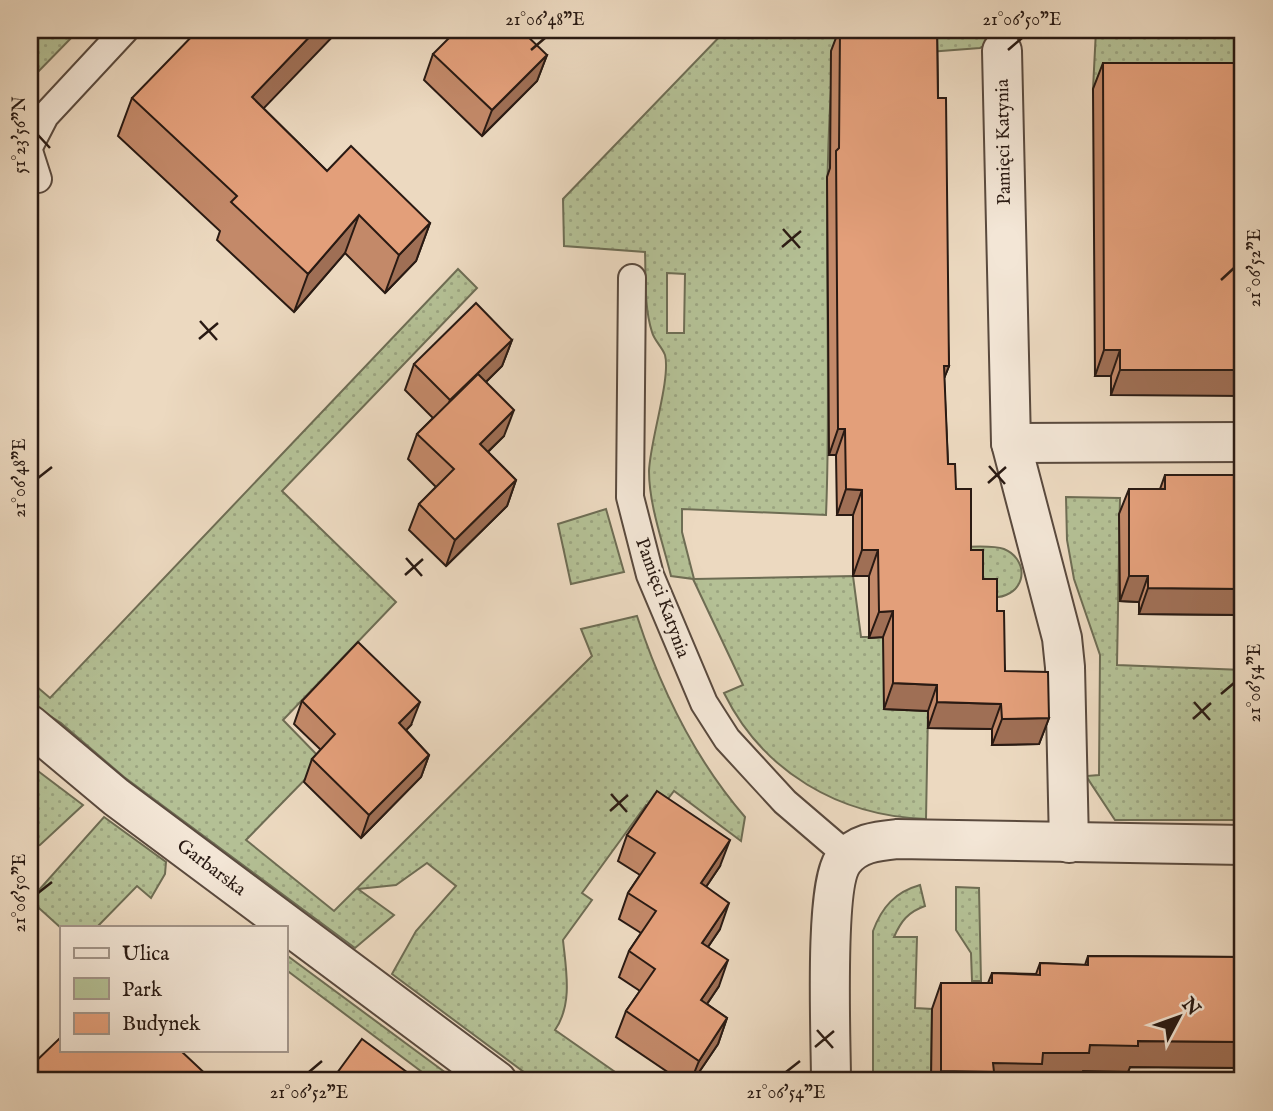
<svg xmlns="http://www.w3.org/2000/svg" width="1273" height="1111" font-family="'IM FELL English',serif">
<defs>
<pattern id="green-dots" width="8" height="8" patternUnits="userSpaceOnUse" patternTransform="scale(1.75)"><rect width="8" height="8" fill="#b4c095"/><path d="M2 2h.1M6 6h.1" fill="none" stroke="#9ba480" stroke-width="1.8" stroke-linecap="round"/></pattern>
</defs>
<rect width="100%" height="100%" fill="#ecd9c0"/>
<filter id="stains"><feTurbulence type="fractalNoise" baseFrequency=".00286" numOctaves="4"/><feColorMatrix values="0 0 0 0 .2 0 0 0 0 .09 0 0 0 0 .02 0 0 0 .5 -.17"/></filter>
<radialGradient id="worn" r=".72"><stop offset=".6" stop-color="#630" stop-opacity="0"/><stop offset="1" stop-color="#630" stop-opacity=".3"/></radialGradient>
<g fill="url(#green-dots)" stroke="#6e6d54" stroke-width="2" fill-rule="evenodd">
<polygon points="30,30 79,30 30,80"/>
<path d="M726 30H994L986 45 980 48 928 52 831 90C822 231 832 373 826 515L682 509V532L694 579 853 576 861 637H883L928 711 926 819C839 816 763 772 724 693L743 685 693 579 671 576C663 543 649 505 649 471 650 441 671 378 665 355 662 347 654 340 652 332 644 307 646 278 645 252L564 246 563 199ZM667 273 685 274 684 333H667Z"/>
<polygon points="1096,30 1243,30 1243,90 1093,89"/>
<path d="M458 269 477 288 282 491 396 602 283 720 323 761 246 840 334 911 592 656 581 629 637 616C661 690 694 758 745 817L741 841 674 791 658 812 646 805 582 893 592 900 563 940C566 970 573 1004 555 1030L628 1081H536L392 974 416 931 456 886 427 863 396 885 358 889 394 915 355 948 124 777 61 723 30 703V681L50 698Z"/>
<polygon points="1066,497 1120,498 1117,665 1243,670 1243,820 1115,820 1086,776 1099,775 1100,655 1074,579 1067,540"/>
<polygon points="606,509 624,572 571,584 558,524"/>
<path d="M949 547C965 548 990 544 1004 549 1026 558 1028 586 1006 595 997 599 984 598 974 598Z"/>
<polygon points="30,765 83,805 40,845 30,849"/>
<polygon points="104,817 166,862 165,874 151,898 137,886 97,927 61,928 30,900"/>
<path d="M920 885 925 906C908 912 901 921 894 937H917L915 1008 932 1009 931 1081H873V931C882 907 895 892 920 885Z"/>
<polygon points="956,887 979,888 981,981 972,981 971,953 956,930"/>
<polygon points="285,954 446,1073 442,1081 434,1081 285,969"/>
</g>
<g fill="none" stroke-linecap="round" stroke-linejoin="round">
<defs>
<g id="service">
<polyline points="30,145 45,116 125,30"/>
<polyline points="30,154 38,179"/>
<polyline points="632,278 630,497 650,575 704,703 727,739 785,802 848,856"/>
</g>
<g id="minor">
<polyline points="1002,51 1011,443 1062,638 1065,667 1069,843"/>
<polyline points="1011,443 1243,442"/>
<polyline points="30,725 116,797 497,1081"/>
<path d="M831 1081C831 1040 824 888 843 861 856 843 877 841 897 839L1243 845"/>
</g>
</defs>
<use href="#service" stroke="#5a4a3e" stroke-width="30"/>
<use href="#minor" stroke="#5a4a3e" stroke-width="42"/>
<use href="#service" stroke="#f3e6d6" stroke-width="26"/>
<use href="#minor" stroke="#f3e6d6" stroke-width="38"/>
</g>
<g fill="#c38969" stroke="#291a13" stroke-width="2">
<polygon points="839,30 937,30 938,98 949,366 944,378 948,464 956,489 971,550 997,611 1005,671 1049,718 1039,744 992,745 992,729 928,728 928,711 884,709 883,637 869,638 869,576 853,576 853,515 837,515 836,455 829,455 827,177 830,168 831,51"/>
<polygon points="433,54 547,55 537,81 482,136 424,80"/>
<polygon points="1103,63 1242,63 1111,395 1111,376 1095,376 1093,89"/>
<polygon points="132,98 264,109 327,171 430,223 416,261 385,293 345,253 294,312 217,240 220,231 118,136"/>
<polygon points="512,340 502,366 486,382 504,436 488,452 516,480 507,506 446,566 409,530 419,504 436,487 408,459 417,434 433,418 405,390 414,364"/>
<polygon points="1165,475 1243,475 1243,615 1139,614 1139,602 1120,601 1119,514 1129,489 1160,489"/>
<polygon points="302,701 411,725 406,730 429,755 421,777 361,838 304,782 312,759 321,750 294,724"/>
<polygon points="627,835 720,866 706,887 720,929 708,947 719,986 707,1004 727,1018 718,1044 693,1081 681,1081 616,1037 626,1011 640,991 619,977 629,951 641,933 619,919 628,893 640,875 618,861"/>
<polygon points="1088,956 1243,957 1243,1068 1130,1067 1128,1072 1083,1071 1080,1079 1037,1079 1036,1081 931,1081 932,1009 941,983 988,983 992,973 1036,974 1040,963 1085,965"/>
<polygon points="337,1073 419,1081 334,1081"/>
</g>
<g fill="#9f6f55" stroke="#291a13" stroke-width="2">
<polygon points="316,30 339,30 238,135 252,97"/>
<polygon points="547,55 537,81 482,136 492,110"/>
<polygon points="359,215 345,253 294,312 308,274"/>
<polygon points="430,223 416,261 385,293 399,255"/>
<polygon points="512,340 502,366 441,426 450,400"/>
<polygon points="1104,350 1120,350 1111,376 1095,376"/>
<polygon points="944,366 949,366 939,391"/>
<polygon points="1120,370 1243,370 1243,396 1111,395"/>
<polygon points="514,410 504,436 470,469 480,444"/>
<polygon points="838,429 845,429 836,455 829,455"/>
<polygon points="516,480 507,506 446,566 455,540"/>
<polygon points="846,489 862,490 853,515 837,515"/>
<polygon points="862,550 878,550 869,576 853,576"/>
<polygon points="1129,576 1148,576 1139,602 1120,601"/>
<polygon points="1148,588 1243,589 1243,615 1139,614"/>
<polygon points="893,611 883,637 869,638 879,612"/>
<polygon points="893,683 937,685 928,711 884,709"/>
<polygon points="420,702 411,725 391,746 399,723"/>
<polygon points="937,702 1001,704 992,729 928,728"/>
<polygon points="1049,718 1039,744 992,745 1002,719"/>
<polygon points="429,755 421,777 361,838 369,815"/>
<polygon points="730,840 720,866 691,909 701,883"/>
<polygon points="729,903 720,929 693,969 702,943"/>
<polygon points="728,960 719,986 692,1026 701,1000"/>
<polygon points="727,1018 718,1044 693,1081 691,1081 699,1061"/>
<polygon points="1138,1041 1243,1042 1243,1068 1130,1067 1128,1072 1083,1071 1080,1079 1037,1079 1036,1081 937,1081 941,1071 993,1063 1043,1053 1090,1045"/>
</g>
<g fill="#e39f7a" stroke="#291a13" stroke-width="2">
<polygon points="198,30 316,30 252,97 327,171 351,146 430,223 399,255 359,215 308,274 231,202 237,196 132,98"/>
<polygon points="457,30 521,30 547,55 492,110 433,54"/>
<polygon points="840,30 937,30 938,98 946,98 949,366 944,366 948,464 955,464 956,489 971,489 971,550 983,550 983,579 997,579 997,611 1004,611 1005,671 1048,672 1049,718 1002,719 1001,704 937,702 937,685 893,683 893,611 879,612 878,550 862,550 862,490 846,489 845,429 838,429 836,151 839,148"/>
<polygon points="1103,63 1242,63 1242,80 1243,80 1243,370 1120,370 1120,350 1104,350"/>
<polygon points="476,303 512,340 450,400 414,364"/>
<polygon points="478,374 514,410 480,444 516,480 455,540 419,504 454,469 417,434"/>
<polygon points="1165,475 1243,475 1243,589 1148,588 1148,576 1129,576 1129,489 1165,489"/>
<polygon points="358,642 420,702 399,723 429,755 369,815 312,759 335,734 302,701"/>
<polygon points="657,791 730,840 701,883 729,903 702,943 728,960 701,1000 727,1018 699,1061 626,1011 655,969 629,951 656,911 628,893 655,853 627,835"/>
<polygon points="1088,956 1243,957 1243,1042 1138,1041 1138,1046 1090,1045 1089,1053 1043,1053 1042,1064 993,1063 994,1072 941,1071 941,983 992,983 992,973 1040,975 1040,963 1088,965"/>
<polygon points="61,1037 61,1050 180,1050 213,1081 30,1081 31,1080 30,1078 30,1067"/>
<polygon points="362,1039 419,1081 348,1081 337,1073"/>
</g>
<path fill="none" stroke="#291a13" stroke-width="2.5" d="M531 50 545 38M1008 50 1022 38M38 135 50 148M783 229 800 248M782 247 801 231M1221 280 1234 268M200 321 217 340M199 339 218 323M989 466 1005 484M38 478 52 467M988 483 1006 467M406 558 422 576M405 575 423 559M1221 694 1234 683M1194 702 1210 720M1193 719 1211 703M611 794 627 812M610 811 628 795M38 893 52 882M817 1030 833 1048M815 1047 834 1031M309 1072 322 1061M786 1072 800 1061"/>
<g text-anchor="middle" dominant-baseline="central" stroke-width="5" stroke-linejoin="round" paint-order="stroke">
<g font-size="19" fill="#291a13" stroke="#f3e6d6">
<text transform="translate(1004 142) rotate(-91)">Pamięci Katynia</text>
<text transform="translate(662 598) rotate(70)">Pamięci Katynia</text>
<text transform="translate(211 868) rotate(37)">Garbarska</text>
</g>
</g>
<rect width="1273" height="1111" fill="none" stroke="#ecd9c0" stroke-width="77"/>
<rect x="60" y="926" width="228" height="126" fill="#f3e6d6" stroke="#a29488" stroke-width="2"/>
<rect x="74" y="948" width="35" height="10" fill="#f3e6d6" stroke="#a29488" stroke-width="2"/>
<text x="122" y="960" font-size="21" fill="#291a13">Ulica</text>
<rect x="74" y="978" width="35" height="21" fill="#b4c095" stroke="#a29488" stroke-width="2"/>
<text x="122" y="996" font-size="21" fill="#291a13">Park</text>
<rect x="74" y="1013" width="35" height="21" fill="#e39f7a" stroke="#a29488" stroke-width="2"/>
<text x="122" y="1030" font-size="21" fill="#291a13">Budynek</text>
<g transform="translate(1179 1017) rotate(49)" stroke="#f3e6d6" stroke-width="5" paint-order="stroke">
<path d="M0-5L12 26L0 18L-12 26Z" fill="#291a13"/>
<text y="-10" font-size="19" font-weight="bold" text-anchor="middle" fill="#291a13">N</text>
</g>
<rect x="38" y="38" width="1196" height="1034" fill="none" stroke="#291a13" stroke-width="2.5"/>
<g font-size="18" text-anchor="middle" fill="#291a13">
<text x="545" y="25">21°06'48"E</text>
<text x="1022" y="25">21°06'50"E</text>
<text transform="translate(19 135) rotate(-90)" y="6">51°23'56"N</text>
<text transform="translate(1254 268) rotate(-90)" y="6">21°06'52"E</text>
<text transform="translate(19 478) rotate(-90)" y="6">21°06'48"E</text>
<text transform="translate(1254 683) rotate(-90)" y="6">21°06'54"E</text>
<text transform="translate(19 893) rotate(-90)" y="6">21°06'50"E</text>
<text x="309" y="1098">21°06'52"E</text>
<text x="786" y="1098">21°06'54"E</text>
</g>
<rect width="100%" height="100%" filter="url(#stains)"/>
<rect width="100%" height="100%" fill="url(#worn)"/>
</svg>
